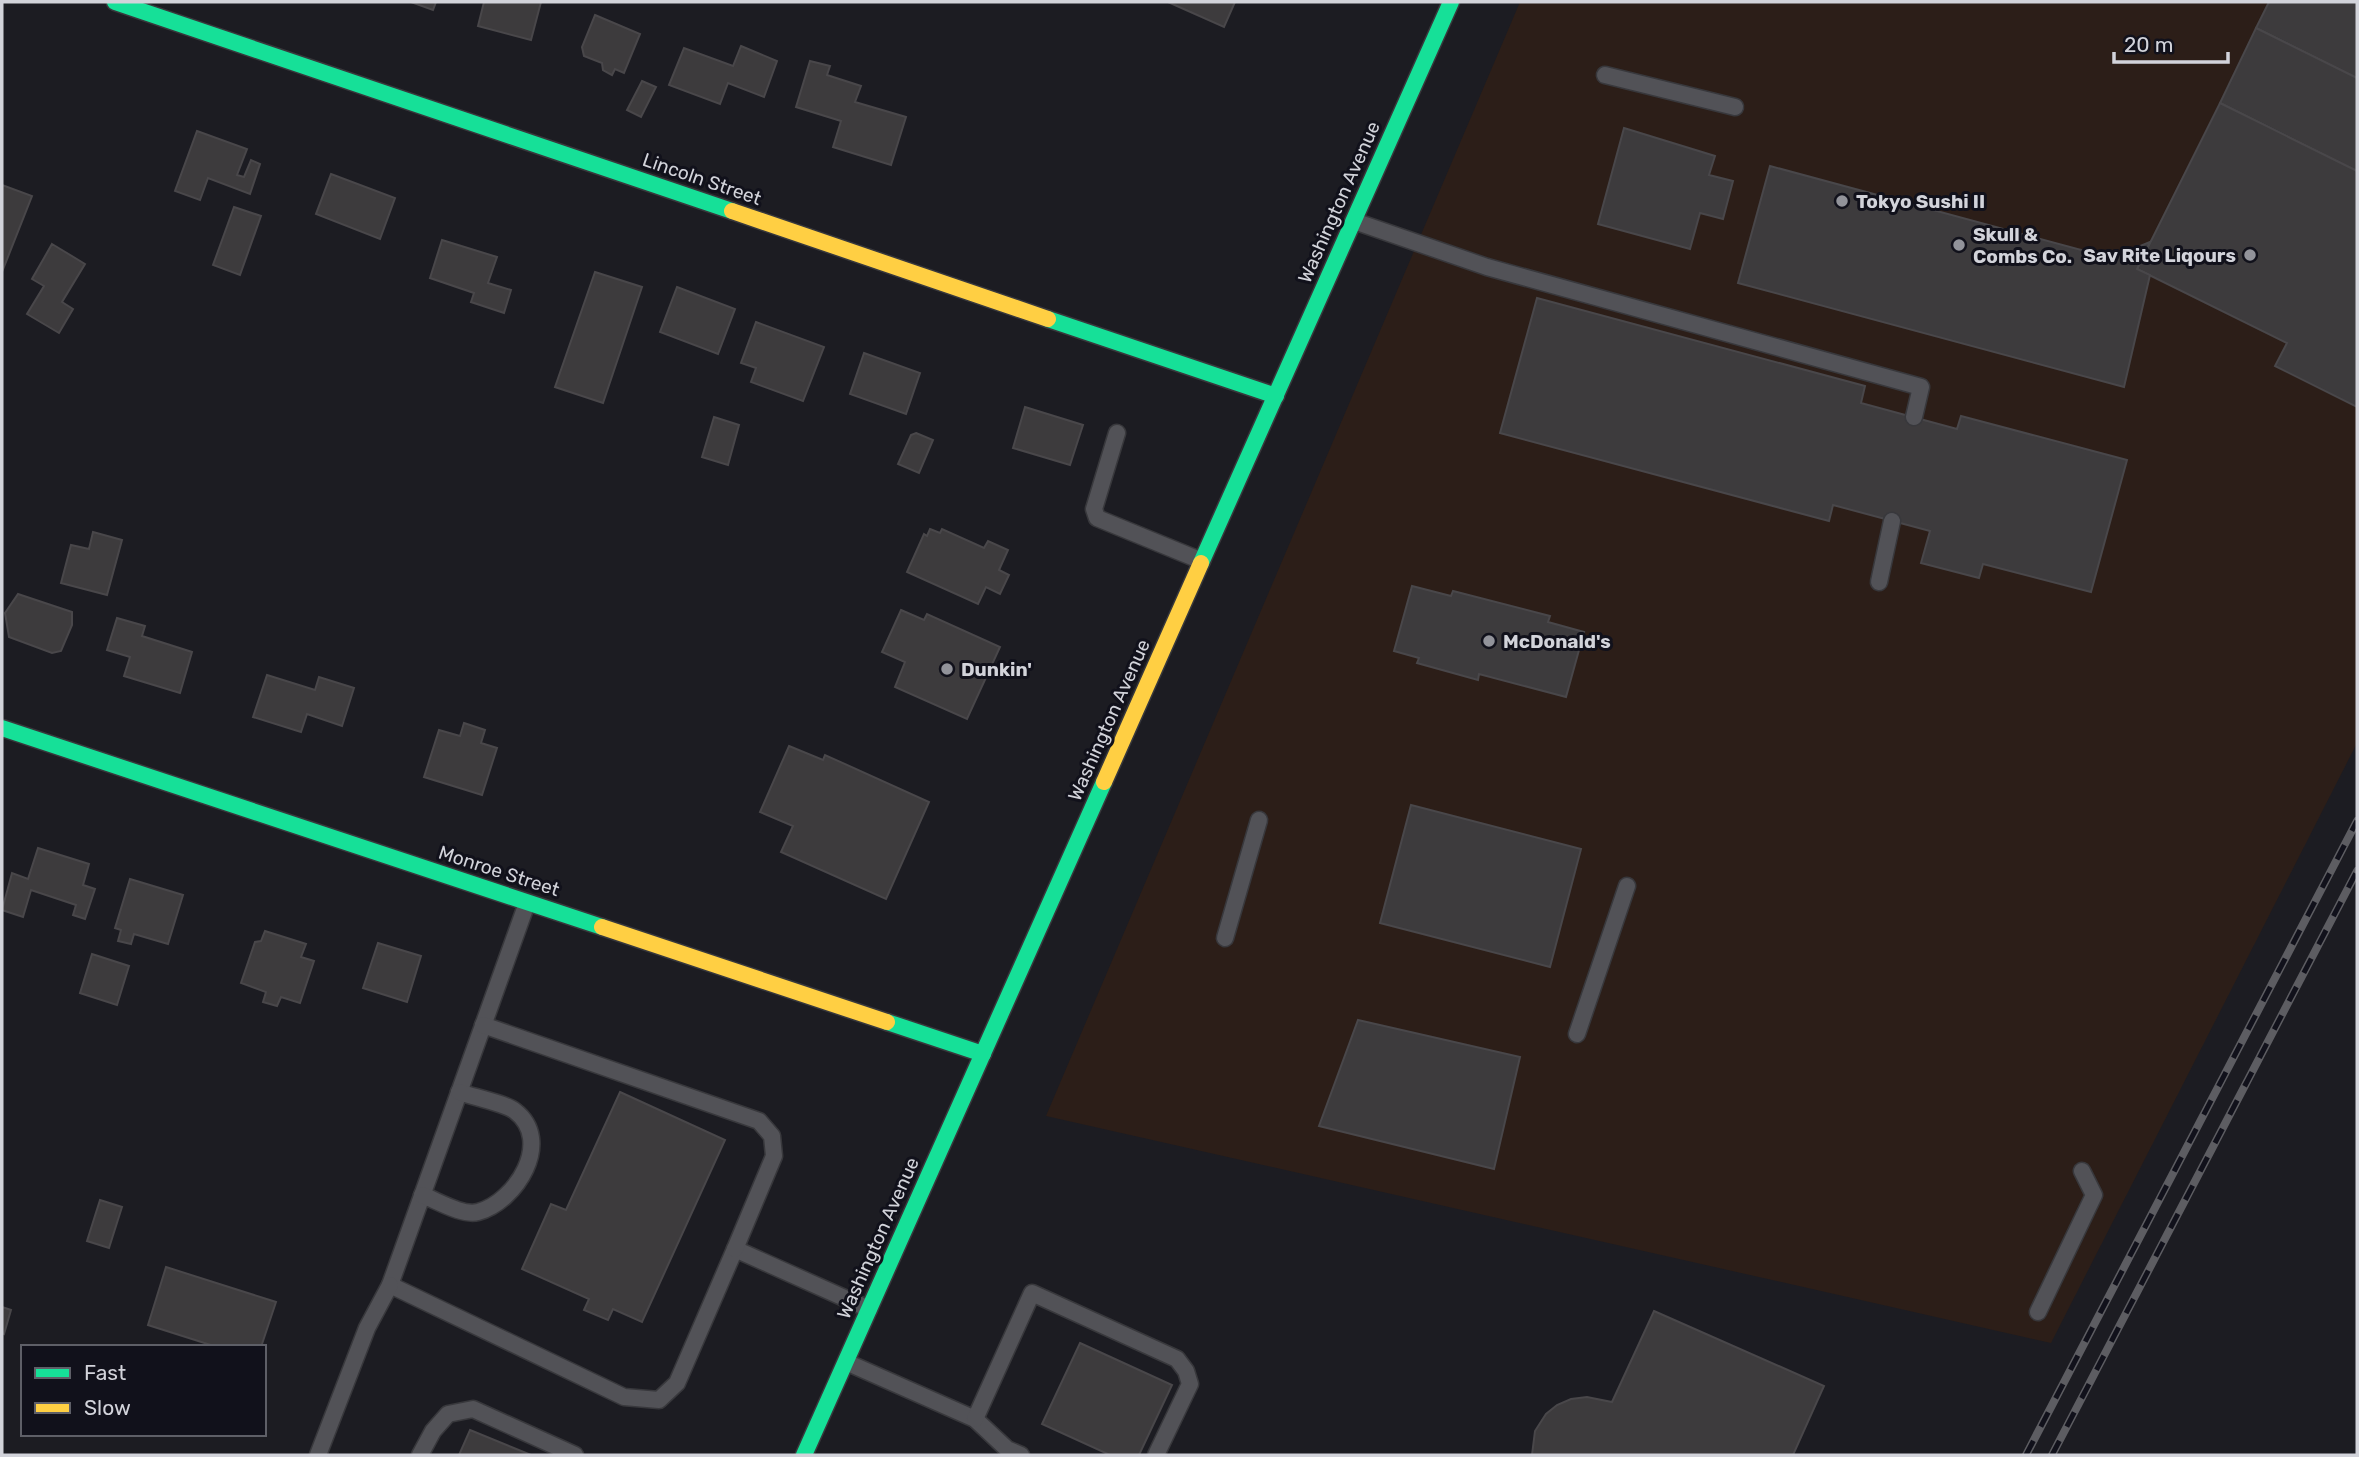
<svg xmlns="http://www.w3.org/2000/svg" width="2359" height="1457" font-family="Rubik,sans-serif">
<rect width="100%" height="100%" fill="#1c1c22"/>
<polygon fill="#2c1e18" points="1520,2 2357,2 2357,743 2051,1343 1046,1116"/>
<g fill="#3d3b3d" stroke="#49474a" stroke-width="2">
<polygon points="411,2 436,2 433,10"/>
<polygon points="484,2 541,2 531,40 478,26"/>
<polygon points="1168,2 1235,2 1224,27"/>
<polygon points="2269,2 2357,2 2357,78 2256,28"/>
<polygon points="595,15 640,34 624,73 615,69 612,75 603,70 602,63 584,56 582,47"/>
<polygon points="2256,28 2357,78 2357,171 2220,103"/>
<polygon points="741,46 777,61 764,97 728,83 720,104 669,85 684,48 733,66"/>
<polygon points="810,61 830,66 827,75 861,86 855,102 906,117 891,165 833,147 841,121 796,107"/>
<polygon points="642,81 656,87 641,117 627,110"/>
<polygon points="2220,103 2357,171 2357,407 2275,366 2287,343 2137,269"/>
<polygon points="1624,128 1715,156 1709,175 1733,181 1723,219 1700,213 1690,249 1598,224"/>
<polygon points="197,131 247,149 237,175 244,177 251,160 260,164 250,194 208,178 200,200 175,191"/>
<polygon points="1770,166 2111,258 2150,242 2137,269 2150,275 2124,387 1738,283"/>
<polygon points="331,174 395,198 380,239 316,214"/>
<polygon points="2,185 32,196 2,272"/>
<polygon points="234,207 261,216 240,275 213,265"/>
<polygon points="442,240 497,257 488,283 511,290 504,313 471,302 474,293 430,278"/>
<polygon points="52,244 85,264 62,302 73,309 59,333 27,314 44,286 32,279"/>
<polygon points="595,272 642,287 603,403 555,387"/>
<polygon points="677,287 735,309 718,354 660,332"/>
<polygon points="1537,298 1865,386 1861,403 1957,429 1961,416 2127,460 2091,592 1983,564 1979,578 1921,563 1930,531 1833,505 1829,521 1500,433"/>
<polygon points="756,322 824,347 803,401 751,382 756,368 741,363"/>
<polygon points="864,353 920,373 906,414 850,394"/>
<polygon points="1025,407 1083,425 1070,465 1013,448"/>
<polygon points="714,417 739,425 728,465 702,457"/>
<polygon points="916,433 933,440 919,473 898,464 911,435"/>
<polygon points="930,529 940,533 942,529 984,548 988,541 1008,550 999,570 1009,575 1000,594 986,587 978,604 907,572 924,534 927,536"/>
<polygon points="93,532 122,540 107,595 61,583 71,545 89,549"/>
<polygon points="1412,586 1451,596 1453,591 1550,616 1548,622 1584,632 1566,697 1479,674 1478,680 1417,663 1419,658 1394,651"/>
<polygon points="18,594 72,612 72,625 61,651 52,653 9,637 5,613"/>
<polygon points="901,610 924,620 927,614 1000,647 967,719 895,687 905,662 882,652"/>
<polygon points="117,618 145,626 142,636 192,652 180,693 124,676 130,657 107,650"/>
<polygon points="267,675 315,690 319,677 354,688 342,726 307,714 301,732 253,717"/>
<polygon points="464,723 485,730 481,743 497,748 482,795 424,777 439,730 460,736"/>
<polygon points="789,746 823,760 825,755 929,802 886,899 781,852 793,826 760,812"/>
<polygon points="1411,805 1581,849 1550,967 1380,923"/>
<polygon points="38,848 89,864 83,885 95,889 85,919 73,915 76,905 31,890 23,917 2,910 12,873 28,879"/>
<polygon points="130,879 183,895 168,944 134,934 131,944 118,941 121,930 115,928"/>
<polygon points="265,931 306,944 301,957 314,961 300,1003 281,997 277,1006 263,1002 266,992 241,983 255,942 261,941"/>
<polygon points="378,943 421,956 407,1002 363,988"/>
<polygon points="92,954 129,966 117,1005 80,993"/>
<polygon points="1358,1020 1520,1057 1494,1169 1319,1126"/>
<polygon points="620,1092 725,1140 642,1322 613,1309 608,1320 584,1310 589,1299 522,1269 551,1204 566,1210"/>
<polygon points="100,1200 122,1207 109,1248 87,1241"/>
<polygon points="166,1267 276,1302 261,1347 217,1347 148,1325"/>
<polygon points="2,1307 11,1310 4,1334 2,1333"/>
<polygon points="1654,1311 1824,1386 1793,1455 1532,1455 1535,1431 1546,1414 1557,1405 1571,1399 1587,1397 1612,1402"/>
<polygon points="1080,1343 1172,1385 1139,1455 1110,1455 1042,1424"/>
<polygon points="470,1430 531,1455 459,1455"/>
</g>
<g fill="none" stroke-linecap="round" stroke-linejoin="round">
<defs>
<g id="lane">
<polyline points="1605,75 1735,107"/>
<polyline points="1354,221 1487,267 1921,387 1914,417"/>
<polyline points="1117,433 1094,509 1097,518 1202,561"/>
<polyline points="1879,582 1892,521"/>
<polyline points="527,903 390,1285 624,1397 659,1400 677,1383 735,1249 869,1309"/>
<polyline points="1225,938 1259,820"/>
<polyline points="483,1025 759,1121 772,1136 774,1156 735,1249"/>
<polyline points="1577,1034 1627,886"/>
<path d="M422 1195C438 1201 462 1216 478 1212 516 1202 554 1141 515 1111 505 1103 473 1097 459 1092"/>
<polyline points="2038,1312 2094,1195 2082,1171"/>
<polyline points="846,1362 975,1419 1007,1449 1021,1455"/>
<polyline points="975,1419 1032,1293 1177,1359 1186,1371 1190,1384 1156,1455"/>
<polyline points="318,1455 367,1328 390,1285"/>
<polyline points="420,1455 433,1431 448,1414 473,1409 575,1455"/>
</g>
<g id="fast">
<polyline points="115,2 732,211"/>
<polyline points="1048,319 1276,396"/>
<polyline points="1201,563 1451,2"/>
<polyline points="2,728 602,927"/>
<polyline points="887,1022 983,1054"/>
<polyline points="804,1455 1104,782"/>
</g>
<g id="slow">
<polyline points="732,211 1048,319"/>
<polyline points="1104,782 1201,563"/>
<polyline points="602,927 887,1022"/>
</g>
</defs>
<use href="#lane" stroke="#38383c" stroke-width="19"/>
<use href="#fast" stroke="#38383c" stroke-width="19"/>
<use href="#slow" stroke="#38383c" stroke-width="19"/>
<use href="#lane" stroke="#525257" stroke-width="16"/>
<use href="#fast" stroke="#16e098" stroke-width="16"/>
<use href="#slow" stroke="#ffcf43" stroke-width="16"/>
<defs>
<g id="rail">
<polyline points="2026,1455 2357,821"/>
<polyline points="2052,1455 2357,871"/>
</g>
</defs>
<use href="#rail" stroke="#5d5d62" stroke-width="8"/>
<use href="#rail" stroke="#11111b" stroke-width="5" stroke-dasharray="16" stroke-linecap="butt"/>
</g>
<g fill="#92939a" stroke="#11111b" stroke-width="2.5">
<circle cx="1842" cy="201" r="7"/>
<circle cx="1959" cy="245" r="7"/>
<circle cx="2250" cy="255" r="7"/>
<circle cx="1489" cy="641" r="7"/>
<circle cx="947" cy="669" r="7"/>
</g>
<g text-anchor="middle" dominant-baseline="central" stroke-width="6" stroke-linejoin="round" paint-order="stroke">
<g font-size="19" fill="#d2d3da" stroke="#11111b">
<text transform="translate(702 179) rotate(19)">Lincoln Street</text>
<text transform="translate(1339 202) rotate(-66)">Washington Avenue</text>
<text transform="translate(1109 720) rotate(-66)">Washington Avenue</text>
<text transform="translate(499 871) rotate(18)">Monroe Street</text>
<text transform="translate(878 1238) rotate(-66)">Washington Avenue</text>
</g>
<g font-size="19" font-weight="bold" fill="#d2d3da" stroke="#11111b" text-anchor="start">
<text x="1856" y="201">Tokyo Sushi II</text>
<text x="1973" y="234">Skull &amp;<tspan x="1973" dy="22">Combs Co.</tspan></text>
<text x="2236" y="255" text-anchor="end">Sav Rite Liqours</text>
<text x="1503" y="641">McDonald's</text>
<text x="961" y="669">Dunkin'</text>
</g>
</g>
<rect width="2359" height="1457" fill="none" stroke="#d2d3da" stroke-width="7"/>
<rect x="21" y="1345" width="245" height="91" fill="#11111b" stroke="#5e5f67" stroke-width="2"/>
<rect x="35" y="1368" width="35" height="10" fill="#16e098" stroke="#5e5f67" stroke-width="2"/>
<text x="84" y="1380" font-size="21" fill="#d2d3da">Fast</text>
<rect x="35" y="1403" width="35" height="10" fill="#ffcf43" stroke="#5e5f67" stroke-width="2"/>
<text x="84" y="1415" font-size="21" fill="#d2d3da">Slow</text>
<path d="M2114 52v10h114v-10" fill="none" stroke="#d2d3da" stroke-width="3.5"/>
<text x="2124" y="52" font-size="21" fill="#d2d3da" stroke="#11111b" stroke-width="5" paint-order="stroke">20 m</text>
</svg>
